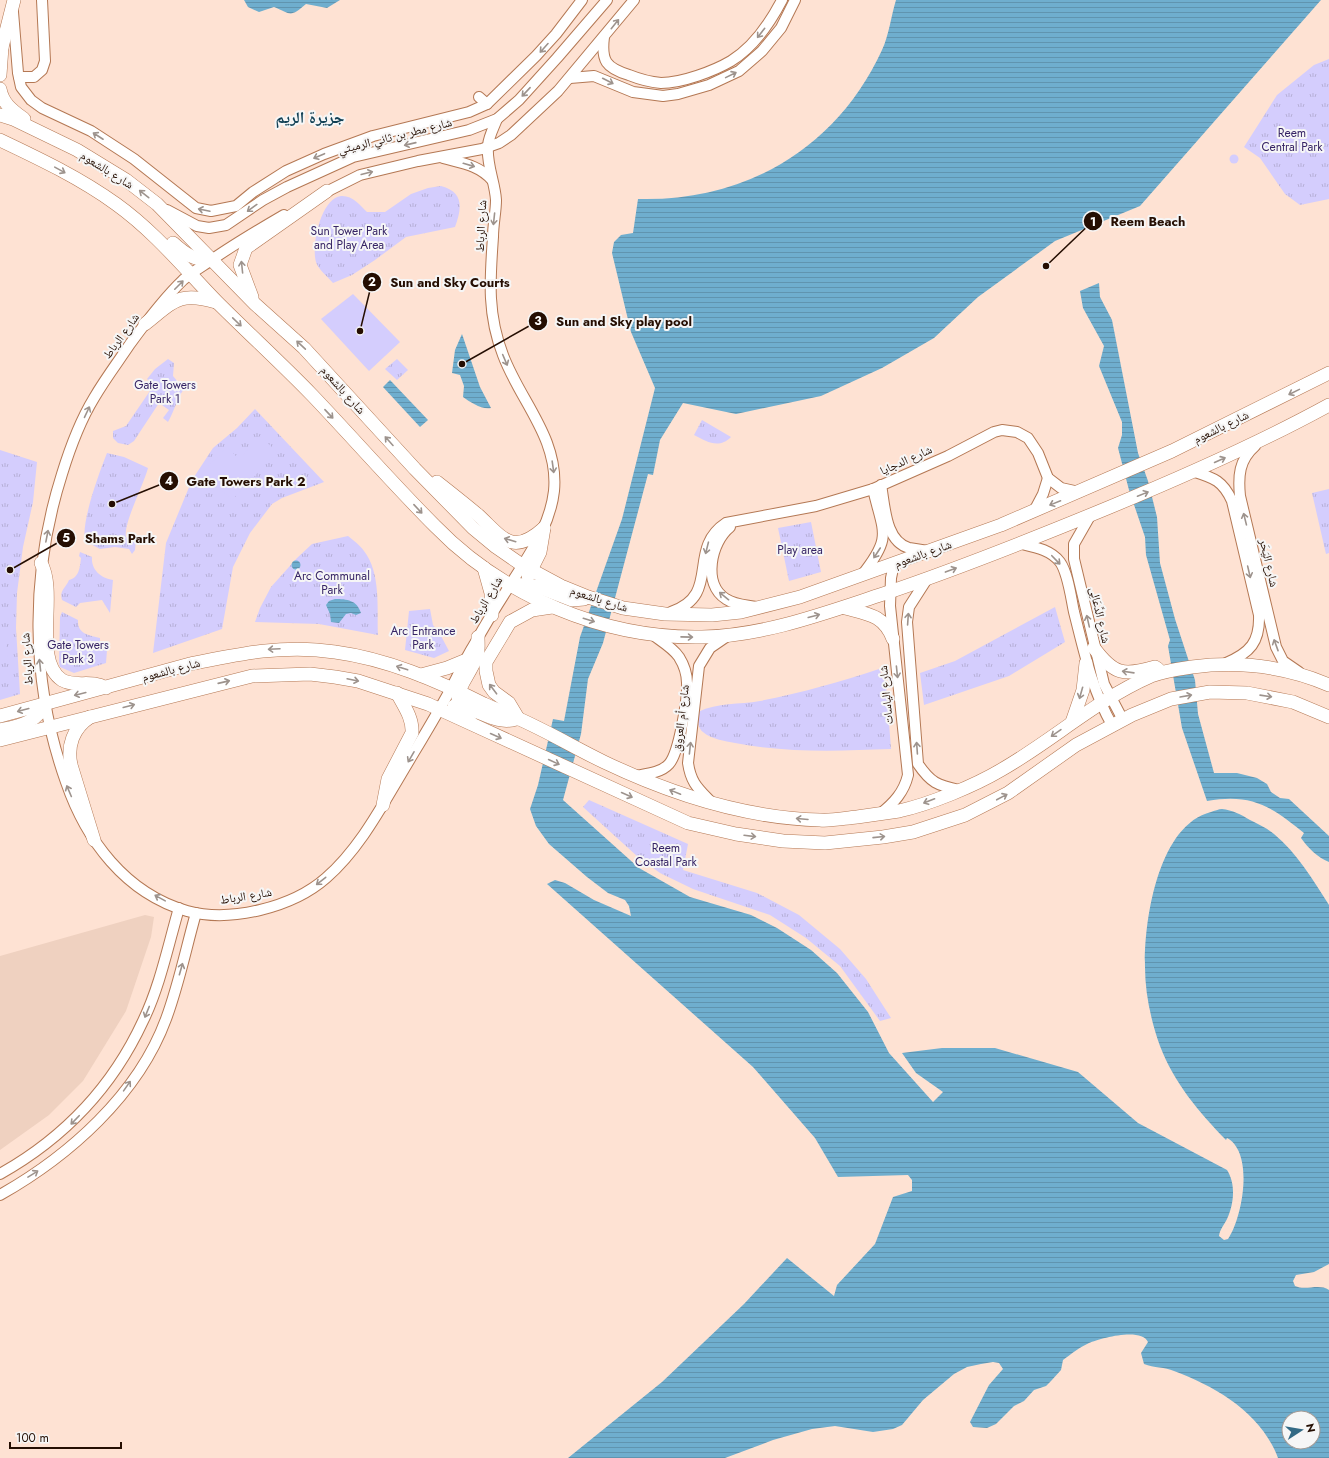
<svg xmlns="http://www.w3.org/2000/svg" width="1329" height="1458" font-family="Jost,'Noto Naskh Arabic',sans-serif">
<defs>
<pattern id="park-tufts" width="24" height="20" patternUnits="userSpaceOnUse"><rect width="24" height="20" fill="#d4cdfd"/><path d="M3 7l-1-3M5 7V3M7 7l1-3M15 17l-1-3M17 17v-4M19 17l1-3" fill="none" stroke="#b6afd7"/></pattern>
<pattern id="water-rules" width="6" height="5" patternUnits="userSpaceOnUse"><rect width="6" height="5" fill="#6faece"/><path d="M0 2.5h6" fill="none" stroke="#6094af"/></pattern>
</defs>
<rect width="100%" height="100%" fill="#fee2d3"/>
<polygon fill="#efd1c0" points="145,915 154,917 151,937 126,1011 83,1081 49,1115 0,1150 0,956"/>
<g fill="url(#park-tufts)">
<polygon points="1329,59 1329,199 1300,205 1285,194 1260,158 1244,147 1277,95 1314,65"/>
<circle cx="1234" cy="159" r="4.5"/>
<path d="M441 186C464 192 462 208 455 227L406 237 375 260 352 275 333 283C328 277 318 269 316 262 311 246 321 198 341 196 352 195 360 205 367 212H385L411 194 428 188Z"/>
<path d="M168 359 174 363 173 376 184 389C176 400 175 410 168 422L163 418 169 410 159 403 134 441 128 445 118 443 113 438V431L126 426 154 385 147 379 155 369Z"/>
<polygon points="397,359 408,370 397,380 385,369"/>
<polygon points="255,409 324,482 282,498 272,504 250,533 233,567 222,629 153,653 166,543 192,480 213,448 237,428"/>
<path d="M702 420 731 437C719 449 707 442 694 435Z"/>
<polygon points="0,450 37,462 33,502 23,547 17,593 16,628 20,694 0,700"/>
<path d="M107 453 124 457 148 468C144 484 123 524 126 537L136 540 135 550 132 554 129 549 115 547 100 549 85 541C81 522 99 473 107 453Z"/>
<polygon points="1329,489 1329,553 1326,554 1312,493"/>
<polygon points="811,522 821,572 789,581 778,528"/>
<path d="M348 536C353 540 360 545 364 551 381 573 377 608 378 635L319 624 255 622 260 608 271 587 297 558 312 544Z"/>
<path d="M80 552 92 557C91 570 101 578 113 580L110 613 102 600 80 603 76 607 62 600C59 590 66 588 69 580 79 578 80 567 81 558L79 556Z"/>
<polygon points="1055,607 1065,642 1009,676 924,705 920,673 955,661"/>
<polygon points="430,609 433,625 440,634 449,651 434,658 405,650 409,611"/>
<path d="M62 612 78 620C77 634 89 635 100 638V647L107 650 106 663 74 673 60 667 59 662 60 617Z"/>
<path d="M879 669 886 683 891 749C838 751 786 753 735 743 725 741 711 739 703 732 697 728 698 718 698 712 718 702 739 705 760 701 801 693 840 682 879 669Z"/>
<polygon points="589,800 688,844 683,870 757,893 799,915 840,949 866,979 891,1018 880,1021 840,966 806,938 770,915 693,889 660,873 638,857 583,807"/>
</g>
<g fill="#d4cdfd">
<polygon points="353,294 400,342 369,371 321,319"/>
<polygon points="260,436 277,452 232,500 217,486 215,488 201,474 227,447 238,458 243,455"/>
<polygon points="0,641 6,641 8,663 0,663"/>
</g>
<g fill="url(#water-rules)" fill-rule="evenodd">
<path d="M244 0H340L327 8 306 4C290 18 291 14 274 7L259 12 248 7Z"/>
<path d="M896 0H1321L1140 206 1055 241 978 297 934 338 882 368 821 396 736 414 683 403 660 440 653 475 648 474 603 643 588 679 581 734 563 800 639 868 690 897 751 915 777 928 811 950 837 973 868 1012 889 1053 933 1102 943 1092 916 1073 902 1053 942 1048H995L1078 1072 1138 1123 1227 1170C1236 1184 1234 1204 1227 1219 1224 1225 1220 1229 1219 1236L1224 1240 1228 1239C1242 1219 1255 1153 1227 1138L1226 1140C1199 1112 1174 1083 1160 1046 1151 1021 1145 993 1145 967 1144 921 1158 825 1211 812 1214 811 1219 809 1222 809 1232 810 1242 815 1250 820 1258 824 1267 828 1274 834 1297 853 1313 880 1329 905V1264L1314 1272 1296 1275 1293 1281 1295 1286C1306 1291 1319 1283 1329 1290V1458H1278C1261 1413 1217 1387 1174 1371 1165 1367 1154 1368 1144 1364L1141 1353 1148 1342C1142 1327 1100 1338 1089 1343 1080 1347 1071 1354 1063 1360L1061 1370 1051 1381 1046 1386 1034 1390 1024 1401 1014 1406 996 1424 987 1428 973 1427 970 1422 989 1385 1003 1369 999 1363 993 1362 981 1364 967 1367 954 1374 923 1400 902 1425 893 1429 873 1432 835 1426 812 1429 773 1440 725 1458H568L662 1382 744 1304 787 1258 834 1296 837 1285 875 1244 893 1197 912 1191V1180L908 1175 838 1177 815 1138 753 1067 547 884 555 880 565 883 594 900 631 916 629 906 625 900 608 893 587 877 549 844 536 826 530 809 538 785 553 719 564 721 580 637 622 519 655 388 631 332 612 253 614 242 621 235 633 233 638 199C746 202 837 148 882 50 889 35 891 16 896 0ZM1289 1418H1313V1442H1289Z"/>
<path d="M1099 283 1100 297 1112 320 1138 453 1148 481 1157 517 1160 563 1175 619 1195 680 1198 714 1214 773H1237L1257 778 1267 784 1271 792 1280 798 1289 799 1329 836V862C1317 857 1309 849 1301 838L1304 833C1271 806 1251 793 1207 801L1182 728 1168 646 1170 640 1146 555 1145 537 1129 490 1118 448 1122 435V422L1099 366 1104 346 1083 308 1080 291Z"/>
<path d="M462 334 480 387 491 408C482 410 470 402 463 397L464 386 460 375 452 373 455 350Z"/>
<polygon points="390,380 428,420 420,427 383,387"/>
<circle cx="296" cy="565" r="4.5"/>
<path d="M335 599C347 599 357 600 361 613L356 615 351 613 346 614 339 623 331 622 330 614 326 605 329 601Z"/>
</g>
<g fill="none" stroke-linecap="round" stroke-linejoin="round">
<defs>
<g id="minor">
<polyline points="13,12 18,73 21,87 31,100 42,108 91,131 134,159 196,208 211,211 236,206 253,192 286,171 324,154 373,136 469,112 487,104 536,56 556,34 582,0"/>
<path d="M604 37C601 61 606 68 629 75 639 79 650 82 661 83 682 83 714 71 731 61 754 47 770 23 782 0"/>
<polyline points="19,77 34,77 42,70 45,61 42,0"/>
<polyline points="570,78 594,76 633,92 663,96 678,94 709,85 739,71 762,51 781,28 795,0"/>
<polyline points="479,97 487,104"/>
<path d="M443 158C461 163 479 165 492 180"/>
<polyline points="320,195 360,175 418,161 482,149 499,143 511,135 558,91 634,0"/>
<polyline points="167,210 197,226 209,228 226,225 263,200 287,187 353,157 469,130 497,119 519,100 557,58 607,0"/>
<path d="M284 215C260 229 236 243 213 259 203 266 192 272 183 280 163 299 146 322 130 344 118 362 105 379 94 398 80 421 70 448 62 474 30 575 30 681 66 782 86 840 125 893 187 911 231 923 293 907 326 878 356 852 377 815 397 781 414 752 432 723 448 694 457 678 464 661 474 645 486 623 499 602 512 582 530 553 550 526 554 491 559 438 520 401 503 355 487 314 490 279 493 237 493 224 496 212 496 200 495 182 486 164 488 145 489 136 494 127 497 119"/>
<path d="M1255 446C1239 460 1238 476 1240 496L1276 647 1283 661 1299 672"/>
<path d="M1195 472C1214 478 1223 481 1232 501L1259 615C1260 642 1250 653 1226 663"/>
<path d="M881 485C885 506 885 541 909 548 915 549 922 550 928 551"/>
<polyline points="1034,511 1043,494 1048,478"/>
<polyline points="1090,516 1074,544 1074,559 1104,684 1123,720"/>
<path d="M730 527C711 542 702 584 726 599 735 605 746 605 756 607"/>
<path d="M1022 544C1035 547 1051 550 1060 562 1068 573 1071 598 1074 612 1084 651 1092 690 1112 725"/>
<path d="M862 575C893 536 883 533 873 489"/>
<path d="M927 579 909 607 907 622 918 764C931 783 937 785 959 790"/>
<path d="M671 612C722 595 686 549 726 523L816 506 873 489 948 456 994 432 1002 430 1017 432 1028 438 1038 453 1048 478 1061 488 1079 492"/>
<path d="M635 776C646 774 661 773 669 764 679 753 688 698 687 683 687 675 684 665 679 657 673 648 661 641 653 635"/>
<path d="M713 804C699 789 691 784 688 763L699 666 710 648 726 637"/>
<path d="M880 814C894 803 904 792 908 775L890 606 891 578 894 564"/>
<path d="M0 1174C64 1138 112 1088 143 1021 160 986 168 946 179 908"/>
<path d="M0 1195C69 1156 138 1095 166 1019 179 984 186 948 196 913"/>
</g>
<g id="major">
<polyline points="0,55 14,0"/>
<polyline points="0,75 2,47"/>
<path d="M0 89C3 104 12 110 24 119"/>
<polyline points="0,115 13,119 77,150 126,180 157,204 255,304 304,348 415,469 473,528 496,547 522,565 561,586 588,597 623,608 665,614 712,615 741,612 800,597 1001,525 1172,451 1329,373"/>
<path d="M0 140C40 159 80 178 116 204 155 232 184 268 217 302 248 333 281 363 312 395 353 438 393 484 435 526 503 596 604 639 702 637 764 636 825 613 883 594 960 568 1035 538 1110 507 1185 476 1258 444 1329 405"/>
<path d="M173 243C185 254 195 261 212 260"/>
<polyline points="252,297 240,265 246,248 327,191"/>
<path d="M145 324C174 301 179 291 216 302"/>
<path d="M437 482C451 493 465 504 478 515 502 537 512 557 544 528"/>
<path d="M41 563C58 594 32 660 62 680 76 688 91 679 106 688"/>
<polyline points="484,568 491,593 492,615"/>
<polyline points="528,576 540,552 544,528"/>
<polyline points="512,584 536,586 572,600 584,599"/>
<path d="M845 608C868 614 884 615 893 639"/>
<path d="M1094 648C1114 675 1124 676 1155 667L1158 669"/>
<polyline points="421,675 447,668 464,661"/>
<path d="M454 706C476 706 494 726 516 719"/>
<path d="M0 716 190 664C238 654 285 644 335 652 387 659 436 680 484 704 495 709 506 713 517 718 547 731 575 748 604 762 673 795 744 818 820 820 832 821 845 818 857 817 871 815 885 813 899 811 930 804 974 786 1001 770 1052 741 1096 700 1151 676 1164 671 1178 669 1192 667 1239 661 1285 666 1329 685"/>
<path d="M90 717C73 728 67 746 71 765L94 840"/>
<polyline points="518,718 509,703 494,692 489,685 486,671 486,662 510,622 532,610 552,607"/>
<polyline points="1072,722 1083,690 1086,663"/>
<path d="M471 723C444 694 466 685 477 656 479 650 478 643 478 637"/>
<path d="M0 730C18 726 38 723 45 703"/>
<polyline points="0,740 252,676 310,674 335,677 358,681 428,704 688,823 736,834 783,841 825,843 883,837 913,832 965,815 1008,793 1076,745 1132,715 1171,699 1210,692 1247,693 1293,702 1329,717"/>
<path d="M383 805 388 779 412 733C413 718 404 706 397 693"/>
</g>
</defs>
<use href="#minor" stroke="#b47854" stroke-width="12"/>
<use href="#major" stroke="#b47854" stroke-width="14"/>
<use href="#minor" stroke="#fff" stroke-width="10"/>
<use href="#major" stroke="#fff" stroke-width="13"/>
</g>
<defs><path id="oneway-shaft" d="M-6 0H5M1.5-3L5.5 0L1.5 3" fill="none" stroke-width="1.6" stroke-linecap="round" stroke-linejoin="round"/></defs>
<g stroke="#9d938d">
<use href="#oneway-shaft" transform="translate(615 24) rotate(-51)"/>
<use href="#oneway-shaft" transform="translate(761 33) rotate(128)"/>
<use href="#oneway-shaft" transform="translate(544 48) rotate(132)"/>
<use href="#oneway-shaft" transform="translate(731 75) rotate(-26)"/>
<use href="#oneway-shaft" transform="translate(608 81) rotate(27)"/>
<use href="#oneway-shaft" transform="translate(526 92) rotate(133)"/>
<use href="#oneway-shaft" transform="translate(98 136) rotate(-147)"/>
<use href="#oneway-shaft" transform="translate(410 144) rotate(167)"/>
<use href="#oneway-shaft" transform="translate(319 156) rotate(157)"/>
<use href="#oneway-shaft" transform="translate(469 165) rotate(16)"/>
<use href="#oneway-shaft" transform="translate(60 170) rotate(29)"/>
<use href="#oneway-shaft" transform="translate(367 173) rotate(-14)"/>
<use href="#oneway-shaft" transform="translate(144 194) rotate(-142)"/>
<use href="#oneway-shaft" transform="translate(252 208) rotate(144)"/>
<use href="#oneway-shaft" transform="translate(204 210) rotate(-168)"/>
<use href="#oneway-shaft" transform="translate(494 219) rotate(96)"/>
<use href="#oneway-shaft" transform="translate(242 267) rotate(-96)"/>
<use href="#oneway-shaft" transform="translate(179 285) rotate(-45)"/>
<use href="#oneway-shaft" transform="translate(237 322) rotate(44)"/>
<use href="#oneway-shaft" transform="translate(301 345) rotate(-137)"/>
<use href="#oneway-shaft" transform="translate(505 360) rotate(67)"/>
<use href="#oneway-shaft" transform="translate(1294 392) rotate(154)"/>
<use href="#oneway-shaft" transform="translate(87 412) rotate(-65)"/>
<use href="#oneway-shaft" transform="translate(329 414) rotate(47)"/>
<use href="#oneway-shaft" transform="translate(389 441) rotate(-132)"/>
<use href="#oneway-shaft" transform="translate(1220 460) rotate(-24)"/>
<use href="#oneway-shaft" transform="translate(553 467) rotate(82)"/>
<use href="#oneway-shaft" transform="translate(1143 494) rotate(-22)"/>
<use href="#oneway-shaft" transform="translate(1055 503) rotate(158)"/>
<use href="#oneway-shaft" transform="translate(418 509) rotate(47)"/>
<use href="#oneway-shaft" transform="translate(1245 519) rotate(-104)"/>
<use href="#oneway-shaft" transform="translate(47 536) rotate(-79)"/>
<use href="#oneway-shaft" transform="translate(510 540) rotate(-164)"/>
<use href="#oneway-shaft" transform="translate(707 548) rotate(104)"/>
<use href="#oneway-shaft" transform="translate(877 553) rotate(123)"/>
<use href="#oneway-shaft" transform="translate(1056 560) rotate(46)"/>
<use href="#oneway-shaft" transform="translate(951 570) rotate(-20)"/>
<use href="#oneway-shaft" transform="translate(1249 572) rotate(77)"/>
<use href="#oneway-shaft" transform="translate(724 596) rotate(-141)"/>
<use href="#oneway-shaft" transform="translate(814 616) rotate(-15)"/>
<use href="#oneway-shaft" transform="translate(908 619) rotate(-86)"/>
<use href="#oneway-shaft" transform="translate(589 620) rotate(17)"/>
<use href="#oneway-shaft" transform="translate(1088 621) rotate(-103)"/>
<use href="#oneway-shaft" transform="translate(687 637) rotate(1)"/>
<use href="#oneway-shaft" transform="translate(1276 645) rotate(-110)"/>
<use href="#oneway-shaft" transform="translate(274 649) rotate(177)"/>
<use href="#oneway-shaft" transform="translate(40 665) rotate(-96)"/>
<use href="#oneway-shaft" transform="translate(402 668) rotate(-162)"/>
<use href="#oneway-shaft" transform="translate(897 672) rotate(84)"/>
<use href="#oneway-shaft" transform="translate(1128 672) rotate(-172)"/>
<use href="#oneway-shaft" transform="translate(353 680) rotate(12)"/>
<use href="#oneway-shaft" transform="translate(224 682) rotate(-13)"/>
<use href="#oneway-shaft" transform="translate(493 689) rotate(-127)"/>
<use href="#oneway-shaft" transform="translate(1081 693) rotate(106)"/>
<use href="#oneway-shaft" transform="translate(80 694) rotate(166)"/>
<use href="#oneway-shaft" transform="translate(1186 696) rotate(-10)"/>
<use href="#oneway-shaft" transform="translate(1266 696) rotate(8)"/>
<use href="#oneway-shaft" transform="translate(129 706) rotate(-15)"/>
<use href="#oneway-shaft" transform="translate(23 710) rotate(165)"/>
<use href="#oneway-shaft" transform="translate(1056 733) rotate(145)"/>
<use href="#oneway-shaft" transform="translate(496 736) rotate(24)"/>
<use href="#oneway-shaft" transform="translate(690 748) rotate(-84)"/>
<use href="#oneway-shaft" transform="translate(917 748) rotate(-94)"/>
<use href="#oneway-shaft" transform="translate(411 757) rotate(120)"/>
<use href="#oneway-shaft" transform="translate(554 762) rotate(25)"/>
<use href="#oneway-shaft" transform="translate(69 791) rotate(-113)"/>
<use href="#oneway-shaft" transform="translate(675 792) rotate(-158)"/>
<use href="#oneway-shaft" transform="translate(627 795) rotate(24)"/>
<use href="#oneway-shaft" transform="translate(1002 797) rotate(-28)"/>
<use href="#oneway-shaft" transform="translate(929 801) rotate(159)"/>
<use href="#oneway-shaft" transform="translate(802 819) rotate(-175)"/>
<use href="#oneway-shaft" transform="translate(750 836) rotate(7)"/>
<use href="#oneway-shaft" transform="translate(879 837) rotate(-6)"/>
<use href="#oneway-shaft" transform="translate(321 881) rotate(142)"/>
<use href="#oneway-shaft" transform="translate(160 898) rotate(-151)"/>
<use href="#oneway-shaft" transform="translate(181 969) rotate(-74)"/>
<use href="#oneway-shaft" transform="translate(147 1012) rotate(112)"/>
<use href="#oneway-shaft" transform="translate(127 1086) rotate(-55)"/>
<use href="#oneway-shaft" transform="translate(75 1120) rotate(134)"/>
<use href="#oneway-shaft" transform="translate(33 1174) rotate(-32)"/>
</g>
<g text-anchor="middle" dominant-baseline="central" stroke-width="4" stroke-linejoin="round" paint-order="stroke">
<g font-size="12" fill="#372566" stroke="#f6f6f6">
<text x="1292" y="133">Reem<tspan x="1292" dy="14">Central Park</tspan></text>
<text x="349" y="231">Sun Tower Park<tspan x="349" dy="14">and Play Area</tspan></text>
<text x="165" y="385">Gate Towers<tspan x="165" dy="14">Park 1</tspan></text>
<text x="800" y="550">Play area</text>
<text x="332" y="576">Arc Communal<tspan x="332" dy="14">Park</tspan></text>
<text x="423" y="631">Arc Entrance<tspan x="423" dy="14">Park</tspan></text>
<text x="78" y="645">Gate Towers<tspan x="78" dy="14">Park 3</tspan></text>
<text x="666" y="848">Reem<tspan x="666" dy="14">Coastal Park</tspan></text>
</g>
<g font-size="12" fill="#250e02" stroke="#f6f6f6">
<text transform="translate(395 136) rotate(-14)">شارع مطر بن ثاني الرميثي</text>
<text transform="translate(107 170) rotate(32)">شارع بالشعوم</text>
<text transform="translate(481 226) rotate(-87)">شارع الرباط</text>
<text transform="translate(121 336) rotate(-54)">شارع الرباط</text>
<text transform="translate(343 390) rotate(48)">شارع بالشعوم</text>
<text transform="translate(1221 427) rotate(-26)">شارع بالشعوم</text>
<text transform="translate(906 460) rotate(-24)">شارع الدجايا</text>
<text transform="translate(923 554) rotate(-20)">شارع بالشعوم</text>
<text transform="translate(1269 563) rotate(77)">شارع اليَحَر</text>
<text transform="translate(599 599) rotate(18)">شارع بالشعوم</text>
<text transform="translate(486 600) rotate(-59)">شارع الرباط</text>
<text transform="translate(1100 615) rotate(77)">شارع الدَّعَالِى</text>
<text transform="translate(27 659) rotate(-94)">شارع الرباط</text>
<text transform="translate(171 670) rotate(-15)">شارع بالشعوم</text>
<text transform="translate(886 695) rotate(-96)">شارع الياسات</text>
<text transform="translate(681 718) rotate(-83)">شارع أم العروق</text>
<text transform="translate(246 896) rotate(-9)">شارع الرباط</text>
</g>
<g font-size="16" font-weight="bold" fill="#124054" stroke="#f6f6f6">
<text x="310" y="117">جزيرة الريم</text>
</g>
</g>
<path fill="none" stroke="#250e02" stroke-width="1.5" d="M1046 266L1093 221M360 331L372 282M462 364L538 321M112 504L169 481M10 570L66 538"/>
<g fill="#250e02" stroke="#f6f6f6" stroke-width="1.5">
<circle cx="1046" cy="266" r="4"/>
<circle cx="360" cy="331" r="4"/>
<circle cx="462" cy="364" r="4"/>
<circle cx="112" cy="504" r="4"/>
<circle cx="10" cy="570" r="4"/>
<circle cx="1093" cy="221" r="10"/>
<circle cx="372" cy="282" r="10"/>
<circle cx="538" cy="321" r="10"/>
<circle cx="169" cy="481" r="10"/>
<circle cx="66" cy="538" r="10"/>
</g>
<g font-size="12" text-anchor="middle" font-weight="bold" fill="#fff">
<text x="1093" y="226">1</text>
<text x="372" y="286">2</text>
<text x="538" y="325">3</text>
<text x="169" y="485">4</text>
<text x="66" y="542">5</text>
</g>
<g font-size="13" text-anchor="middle" font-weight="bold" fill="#250e02" stroke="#f6f6f6" stroke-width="4" stroke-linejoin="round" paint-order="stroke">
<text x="1148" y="226">Reem Beach</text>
<text x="450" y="287">Sun and Sky Courts</text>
<text x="624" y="326">Sun and Sky play pool</text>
<text x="246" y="486">Gate Towers Park 2</text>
<text x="120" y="543">Shams Park</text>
</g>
<g transform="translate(1301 1430) rotate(78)"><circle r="19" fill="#f6f6f6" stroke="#a29994"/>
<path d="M0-3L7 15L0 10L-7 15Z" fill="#336a85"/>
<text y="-6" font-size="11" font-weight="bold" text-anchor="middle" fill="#250e02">N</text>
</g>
<path d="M10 1442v6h111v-6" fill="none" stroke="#250e02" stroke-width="2"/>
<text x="16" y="1442" font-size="12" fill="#250e02" stroke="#f6f6f6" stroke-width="3" paint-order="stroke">100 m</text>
</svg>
